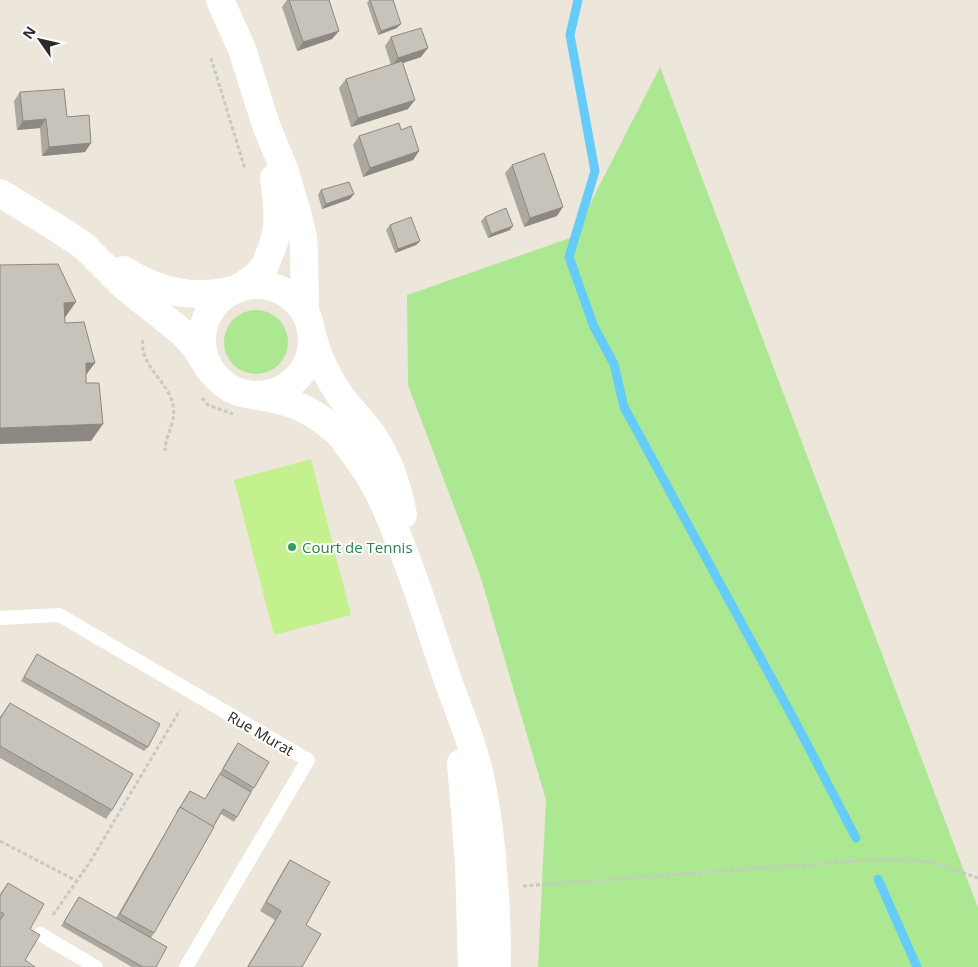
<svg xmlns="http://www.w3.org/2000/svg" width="978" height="967" font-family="'Open Sans',sans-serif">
<rect width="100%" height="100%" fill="#ede6da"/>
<g fill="#ace892">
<polygon points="660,67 978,908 978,967 538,967 546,800 480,575 408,385 407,295 573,237"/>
<circle cx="256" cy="342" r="32"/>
</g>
<polygon fill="#c2f18d" points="311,459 351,615 274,635 234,480"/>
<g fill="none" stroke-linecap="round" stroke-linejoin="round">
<g stroke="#65cbf8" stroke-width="9">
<polyline points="578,0 570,35 595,171 569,257 594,327 614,364 624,407 798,727 856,838"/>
<polyline points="878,879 917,967"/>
</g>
<g stroke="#c8c8c8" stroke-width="3" stroke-dasharray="4 2.5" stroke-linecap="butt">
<polyline points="211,58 245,169"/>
<path d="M143 340C139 365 168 381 173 405 177 421 165 435 165 451"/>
<polyline points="202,398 208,405 233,414"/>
<polyline points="0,841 77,881"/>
<polyline points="523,886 885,859 932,862 978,878"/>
<polyline points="53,915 90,862 180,710"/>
</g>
<g stroke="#fff" stroke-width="14">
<polyline points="0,618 59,615 308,760 186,967"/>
<polyline points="40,934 96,967"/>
</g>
<g stroke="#fff" stroke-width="28">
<polyline points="0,193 57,228 84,246 124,286 183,333 196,348 209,369"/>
<path d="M124 270C160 293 195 300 237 289"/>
</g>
<g stroke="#fff" stroke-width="28">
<polyline points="220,0 242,49 266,125 284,169 297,212 303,237 304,250 305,312"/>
<circle cx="257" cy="340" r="55"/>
<path d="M237 289C246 283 256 278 262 269 266 266 267 260 269 255 281 230 278 205 274 178"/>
<path d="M312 335C318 357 326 375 339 394 349 409 363 421 373 436 389 460 398 487 403 515"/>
<path d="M257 396C292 401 312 409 338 433 344 439 349 447 354 454 375 480 387 509 399 540 417 584 430 628 445 672 457 707 472 739 480 776 493 839 497 903 497 967"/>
<polyline points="461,763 469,862 472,967"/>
</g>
</g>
<g fill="#aca8a0">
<polygon points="287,0 329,0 339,31 332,39 297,51 282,7"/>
<polygon points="369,0 393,0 397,28 378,35 367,3"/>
<polygon points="391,37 421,57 403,63 408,109 351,127 339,88 346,79 391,65 385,46"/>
<polygon points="20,92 67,117 91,143 85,152 42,156 40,128 17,130 14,101"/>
<polygon points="401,130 419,151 413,160 363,177 353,145 359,136"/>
<polygon points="512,165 557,216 524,227 505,173"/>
<polygon points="321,190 350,199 322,209 318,195"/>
<polygon points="485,217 510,230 488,238 481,221"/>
<polygon points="390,225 420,241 416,245 395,253 386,230"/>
<polygon points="37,654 148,747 144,751 21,681"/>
<polygon points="10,703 112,810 106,819 0,758 0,717"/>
<polygon points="238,743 269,762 234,822 221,814 151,938 156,967 132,967 61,926 79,897 116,918 187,795 190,791 205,799 232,752"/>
<polygon points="290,860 306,925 302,967 247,967 275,920 260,911 284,869"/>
<polygon points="8,883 30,929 25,960 0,967 0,894"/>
</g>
<g fill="#8c8882">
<polygon points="401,24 397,28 378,35 381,31"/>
<polygon points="339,31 332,39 297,51 303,42"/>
<polygon points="428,48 421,57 391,67 398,58"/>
<polygon points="415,100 408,109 351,127 358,118"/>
<polygon points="46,119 40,128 17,130 23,121"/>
<polygon points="91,143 85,152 42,156 49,147"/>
<polygon points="419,151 413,160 363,177 370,168"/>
<polygon points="354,194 350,199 322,209 326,204"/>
<polygon points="563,207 557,216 524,227 530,218"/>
<polygon points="513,226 510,230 488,238 491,234"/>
<polygon points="420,241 416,245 395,253 398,249"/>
<polygon points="76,302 64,319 64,303"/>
<polygon points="86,363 95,363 83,379"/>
<polygon points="103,424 91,441 0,444 0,428"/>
</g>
<g fill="#c8c3ba" stroke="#8c8882">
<polygon points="289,0 329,0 339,31 303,42"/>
<polygon points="370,0 393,0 401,24 381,31"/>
<polygon points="421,28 428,48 398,58 391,37"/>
<polygon points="402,61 415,100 358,118 346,79"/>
<polygon points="64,89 67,117 89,115 91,143 49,147 46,119 23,121 20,92"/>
<polygon points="399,123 401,130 411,126 419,151 370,168 359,136"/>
<polygon points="544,153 563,207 530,218 512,165"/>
<polygon points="349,182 354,194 326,204 321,190"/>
<polygon points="506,208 513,226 491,234 485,217"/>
<polygon points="411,217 420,241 398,249 390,225"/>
<polygon points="58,264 76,302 64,303 65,323 84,322 95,363 86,363 86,383 99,383 103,424 0,428 0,265"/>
<polygon points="37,654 160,724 148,747 24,677"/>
<polygon points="10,703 133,774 112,810 0,746 0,719"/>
<polygon points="238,743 269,762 254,788 223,769"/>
<polygon points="220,774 251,792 237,817 223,809 213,827 180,807 177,812 190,791 205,799"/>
<polygon points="180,807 214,827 154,933 120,914"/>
<polygon points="290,860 330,882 306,925 321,934 302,967 248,967 281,911 266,902"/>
<polygon points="8,883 44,904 30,929 40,935 25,960 35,967 0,967 0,920 4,914 0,912 0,896"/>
<polygon points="79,897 167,947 156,967 143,967 64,922"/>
</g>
<circle fill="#2e9e5b" stroke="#fff" stroke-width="2" cx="292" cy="547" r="5"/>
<g text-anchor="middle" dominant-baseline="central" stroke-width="4" stroke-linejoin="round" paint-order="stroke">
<g font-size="15" fill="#27864d" stroke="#fff" text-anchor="start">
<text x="302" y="547">Court de Tennis</text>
</g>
<g font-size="15" fill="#2a2a2a" stroke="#fff">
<text transform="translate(261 733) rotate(30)">Rue Murat</text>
</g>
</g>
<g transform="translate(40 40) rotate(304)" stroke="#ffffff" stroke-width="4" paint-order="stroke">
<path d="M0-4L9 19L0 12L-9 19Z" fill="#2a2a2a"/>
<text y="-8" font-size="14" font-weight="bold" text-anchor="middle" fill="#2a2a2a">N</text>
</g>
</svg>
